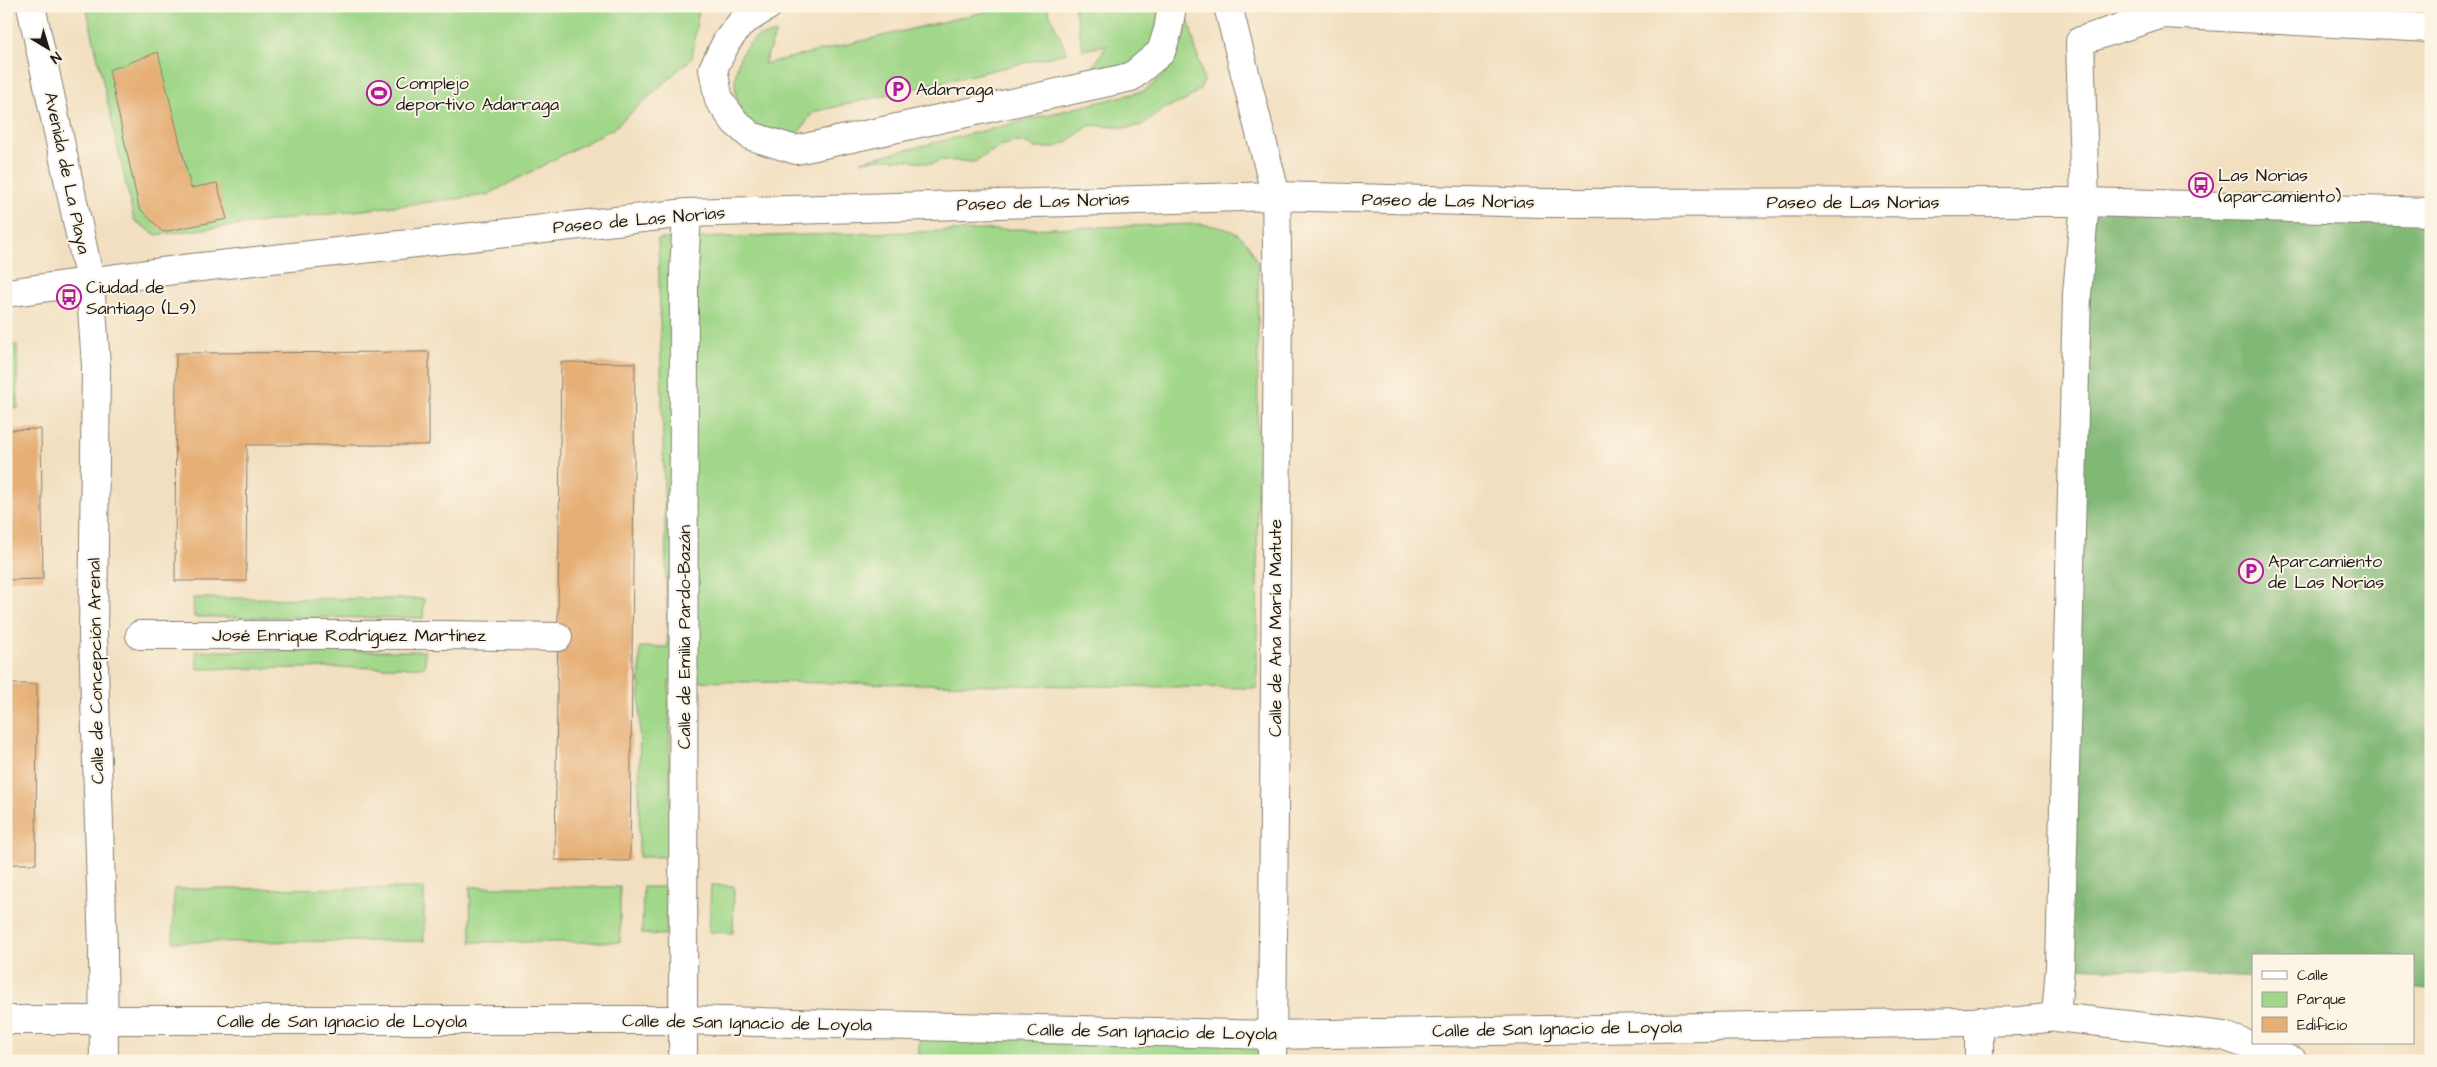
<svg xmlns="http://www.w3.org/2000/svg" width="2437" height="1067" font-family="'Architects Daughter',sans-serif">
<rect width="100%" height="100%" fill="#fcf5e5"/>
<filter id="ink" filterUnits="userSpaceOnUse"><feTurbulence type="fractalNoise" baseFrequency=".02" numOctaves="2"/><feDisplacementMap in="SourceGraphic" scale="10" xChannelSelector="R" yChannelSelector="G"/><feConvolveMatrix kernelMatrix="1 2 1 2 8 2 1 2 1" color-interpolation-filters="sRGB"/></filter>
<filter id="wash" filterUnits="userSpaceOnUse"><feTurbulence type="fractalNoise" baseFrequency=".0096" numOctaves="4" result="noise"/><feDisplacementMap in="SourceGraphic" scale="20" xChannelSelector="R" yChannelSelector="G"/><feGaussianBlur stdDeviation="1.12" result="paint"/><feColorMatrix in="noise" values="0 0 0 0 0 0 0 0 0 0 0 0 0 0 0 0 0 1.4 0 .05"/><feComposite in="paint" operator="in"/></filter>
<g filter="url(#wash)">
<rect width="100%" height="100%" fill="#f2dfc0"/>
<g fill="#a0d789" stroke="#5e7a52">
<polygon points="86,6 699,6 692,58 614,128 487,195 156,235 134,220"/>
<path d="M1009 6H1046L1067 53 813 112 793 141C783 136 752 125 746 117 729 96 732 57 754 39 759 35 770 35 776 33L764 64Z"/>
<polygon points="1074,6 1161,6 1154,41 1135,62 1087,77 1107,45 1083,50"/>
<path d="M1188 19 1204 81 1200 89 1185 101 1165 108 1142 125 1128 128 1090 125 1067 142 1053 148H1035L1024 143 1014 142 1001 146 974 162 941 160 931 164 909 160 885 159 861 161 1144 91C1174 70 1180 53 1188 19Z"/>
<path d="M1200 224C1232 228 1249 233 1258 267L1257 688 669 681 671 857H639L640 647H668L658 239Z"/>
<polygon points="17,345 18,408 6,408 6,346"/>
<polygon points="193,598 424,599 423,618 194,617"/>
<polygon points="196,651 425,651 425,667 197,669"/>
<polygon points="711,885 734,886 733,933 709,932"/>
<polygon points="470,887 620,887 620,942 471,942"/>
<polygon points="643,887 667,887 666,935 642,934"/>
<polygon points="424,888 424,941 173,942 174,889"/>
<polygon points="919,1026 1272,1035 1273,1061 919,1061"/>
</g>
<polygon fill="#80b875" stroke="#4e6a48" points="2085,202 2431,217 2431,989 2413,988 2413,956 2253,956 2253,978 2060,966"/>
<g id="blocks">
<g fill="#e6af76">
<polygon points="158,52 191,188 217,183 227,219 163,232 139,208 109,70"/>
<polygon points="429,352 429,445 247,445 246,581 175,581 176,353"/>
<polygon points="561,362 635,363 630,861 555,860"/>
<polygon points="41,429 43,579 6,580 6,430"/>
<polygon points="6,684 37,684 36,864 6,864"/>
</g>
</g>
</g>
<g filter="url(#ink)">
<use href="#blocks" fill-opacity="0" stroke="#877e6e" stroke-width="1"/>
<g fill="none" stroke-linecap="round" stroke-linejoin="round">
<defs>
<g id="minor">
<polyline points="31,6 90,281 96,366 93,635 103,951 104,1061"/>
<polyline points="768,6 741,23 727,41 713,69 719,100 735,122 751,136 796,150 1131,77 1161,52 1168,30 1172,6"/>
<polyline points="1228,6 1276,196 1278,298 1272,1061"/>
<polyline points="6,293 183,269 687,213 1276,196 1543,203 2085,202 2431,212"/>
<polyline points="140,635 445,635 558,637"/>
<polyline points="2056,1017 2060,966 2077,294 2085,202 2080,41 2163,14 2431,28"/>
<polyline points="6,1020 682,1020 1272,1035 2020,1021 2056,1017 2224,1036 2293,1061"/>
<polyline points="683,1061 684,272 687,213"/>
<polyline points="1979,1061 1979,1021"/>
</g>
</defs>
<use href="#minor" stroke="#877e6e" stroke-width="30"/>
<use href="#minor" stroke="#fff" stroke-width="28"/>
</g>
</g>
<defs>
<symbol id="parking-ring" viewBox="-11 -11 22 22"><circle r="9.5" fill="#fcf5e5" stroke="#b5179e" stroke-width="1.5"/><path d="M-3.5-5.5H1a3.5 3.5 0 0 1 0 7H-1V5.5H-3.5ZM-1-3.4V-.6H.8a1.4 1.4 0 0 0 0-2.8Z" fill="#b5179e"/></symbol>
<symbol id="stadium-ring" viewBox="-11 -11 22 22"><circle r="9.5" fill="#fcf5e5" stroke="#b5179e" stroke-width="1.5"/><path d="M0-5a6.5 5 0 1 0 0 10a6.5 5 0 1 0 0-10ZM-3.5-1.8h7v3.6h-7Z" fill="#b5179e"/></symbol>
<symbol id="bus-ring" viewBox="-11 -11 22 22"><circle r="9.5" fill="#fcf5e5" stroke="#b5179e" stroke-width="1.5"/><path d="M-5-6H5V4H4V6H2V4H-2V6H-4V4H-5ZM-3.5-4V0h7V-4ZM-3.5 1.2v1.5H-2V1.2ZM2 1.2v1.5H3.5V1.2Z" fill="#b5179e"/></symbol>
</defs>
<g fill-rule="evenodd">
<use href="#parking-ring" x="884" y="75" width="28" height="28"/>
<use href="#stadium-ring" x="365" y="79" width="28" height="28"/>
<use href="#bus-ring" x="2187" y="171" width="28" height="28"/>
<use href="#bus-ring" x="55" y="283" width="28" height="28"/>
<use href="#parking-ring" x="2237" y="557" width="28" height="28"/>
</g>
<g text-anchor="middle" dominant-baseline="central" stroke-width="4" stroke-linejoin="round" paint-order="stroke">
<g font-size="18" fill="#1c1c1c" stroke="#fcf5e5" text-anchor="start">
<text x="396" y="83">Complejo<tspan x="396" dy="21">deportivo Adarraga</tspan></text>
<text x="916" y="89">Adarraga</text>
<text x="2218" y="175">Las Norias<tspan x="2218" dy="21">(aparcamiento)</tspan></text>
<text x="86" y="287">Ciudad de<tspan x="86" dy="21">Santiago (L9)</tspan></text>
<text x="2268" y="561">Aparcamiento<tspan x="2268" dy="21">de Las Norias</tspan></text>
</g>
<g font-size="18" fill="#1c1c1c" stroke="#fcf5e5">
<text transform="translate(67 173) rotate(78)">Avenida de La Playa</text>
<text transform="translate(1448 201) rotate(1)">Paseo de Las Norias</text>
<text transform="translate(1043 202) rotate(-2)">Paseo de Las Norias</text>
<text x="1853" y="202">Paseo de Las Norias</text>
<text transform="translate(639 220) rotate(-5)">Paseo de Las Norias</text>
<text transform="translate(1275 628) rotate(-90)">Calle de Ana María Matute</text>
<text x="349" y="635">José Enrique Rodríguez Martínez</text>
<text transform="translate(684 637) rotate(-90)">Calle de Emilia Pardo-Bazán</text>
<text transform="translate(96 671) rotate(-91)">Calle de Concepción Arenal</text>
<text x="342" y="1021">Calle de San Ignacio de Loyola</text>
<text transform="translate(747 1023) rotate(1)">Calle de San Ignacio de Loyola</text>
<text transform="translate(1557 1029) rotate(-1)">Calle de San Ignacio de Loyola</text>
<text transform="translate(1152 1032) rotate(1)">Calle de San Ignacio de Loyola</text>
</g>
</g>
<rect width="2437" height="1067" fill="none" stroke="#fcf5e5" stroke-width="25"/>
<rect x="2252" y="954" width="162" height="90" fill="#fcf5e5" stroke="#a29e95"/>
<rect x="2262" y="971" width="25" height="8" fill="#ffffff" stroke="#a29e95"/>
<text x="2297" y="980" font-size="15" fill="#1c1c1c">Calle</text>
<rect x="2262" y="992" width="25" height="15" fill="#a0d789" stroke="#a29e95"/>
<text x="2297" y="1004" font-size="15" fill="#1c1c1c">Parque</text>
<rect x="2262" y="1017" width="25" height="15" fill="#e6af76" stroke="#a29e95"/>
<text x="2297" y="1030" font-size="15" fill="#1c1c1c">Edificio</text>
<g transform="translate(48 48) rotate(142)" stroke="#fcf5e5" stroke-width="4" paint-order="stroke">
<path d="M0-4L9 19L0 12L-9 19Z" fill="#1c1c1c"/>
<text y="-8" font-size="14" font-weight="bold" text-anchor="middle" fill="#1c1c1c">N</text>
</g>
</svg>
